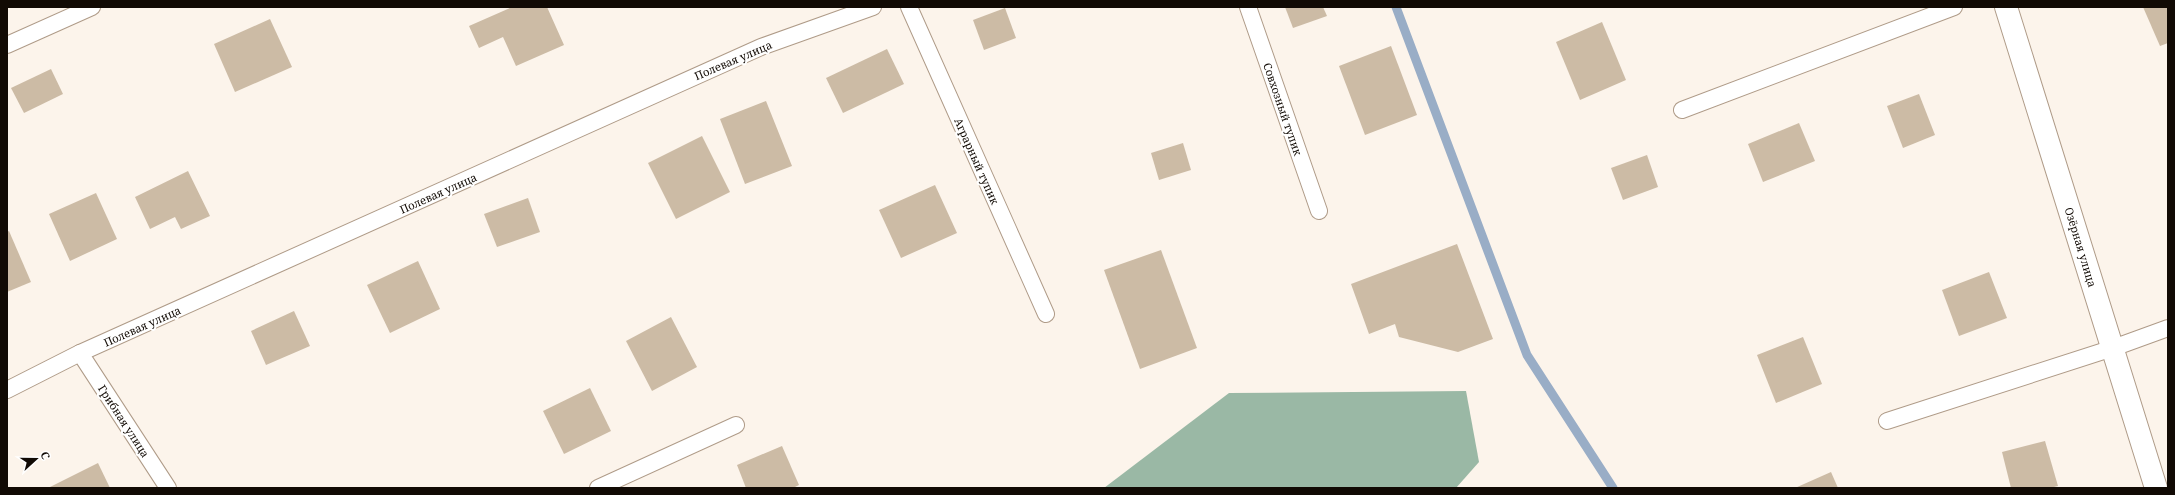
<svg xmlns="http://www.w3.org/2000/svg" width="2175" height="495" font-family="'Noto Serif',serif">
<rect width="100%" height="100%" fill="#fcf4eb"/>
<polygon fill="#9ab8a5" points="1466,391 1479,462 1456,488 1104,488 1229,393"/>
<g fill="none" stroke-linecap="round" stroke-linejoin="round">
<polyline stroke="#99adc6" stroke-width="9" points="1396,7 1527,355 1613,488"/>
</g>
<g fill="#ccbba5">
<polygon points="512,7 547,7 564,45 516,66 503,37 479,48 469,26"/>
<polygon points="1285,7 1323,7 1327,16 1293,28"/>
<polygon points="2143,7 2168,7 2168,43 2160,46"/>
<polygon points="1005,8 1016,38 984,50 973,20"/>
<polygon points="270,19 292,67 235,92 214,44"/>
<polygon points="1602,22 1626,80 1580,100 1556,42"/>
<polygon points="1391,46 1417,115 1365,135 1339,66"/>
<polygon points="887,49 904,84 843,113 826,78"/>
<polygon points="51,69 63,94 24,113 11,88"/>
<polygon points="1919,94 1935,135 1903,148 1887,106"/>
<polygon points="766,101 792,166 745,184 720,119"/>
<polygon points="1799,123 1815,161 1763,182 1748,144"/>
<polygon points="702,136 730,192 676,219 648,163"/>
<polygon points="1183,143 1191,170 1159,180 1151,153"/>
<polygon points="1647,155 1658,187 1623,200 1611,168"/>
<polygon points="188,171 210,216 181,229 175,217 150,229 135,197"/>
<polygon points="935,185 957,233 901,258 879,210"/>
<polygon points="96,193 117,239 70,261 49,214"/>
<polygon points="528,198 540,232 497,247 484,214"/>
<polygon points="9,231 31,282 7,292 7,232"/>
<polygon points="1457,244 1493,339 1458,352 1399,337 1395,324 1369,334 1351,284"/>
<polygon points="1161,250 1197,348 1140,369 1104,270"/>
<polygon points="418,261 440,309 390,333 367,285"/>
<polygon points="1989,272 2007,318 1959,336 1942,290"/>
<polygon points="294,311 310,346 266,365 251,331"/>
<polygon points="671,317 697,367 652,391 626,341"/>
<polygon points="1803,337 1822,384 1776,403 1757,355"/>
<polygon points="590,388 611,431 564,454 543,411"/>
<polygon points="2045,441 2058,486 2050,488 2011,488 2002,452"/>
<polygon points="782,446 799,485 793,488 746,488 737,465"/>
<polygon points="98,463 110,488 48,488"/>
<polygon points="1831,472 1838,488 1795,488"/>
</g>
<g fill="none" stroke-linecap="round" stroke-linejoin="round">
<defs>
<g id="lane">
<polyline points="909,7 1046,314"/>
<polyline points="1248,7 1319,211"/>
<polyline points="7,45 92,7"/>
<polyline points="1682,110 1954,7"/>
<polyline points="80,353 168,488"/>
<polyline points="7,390 80,353 761,47 873,7"/>
<polyline points="1887,421 2113,348 2168,328"/>
<polyline points="598,488 736,425"/>
</g>
<polyline id="street" points="2006,7 2156,488"/>
</defs>
<use href="#lane" stroke="#af9b88" stroke-width="18"/>
<use href="#street" stroke="#af9b88" stroke-width="24"/>
<use href="#lane" stroke="#fff" stroke-width="16"/>
<use href="#street" stroke="#fff" stroke-width="22"/>
</g>
<g text-anchor="middle" dominant-baseline="central" stroke-width="4" stroke-linejoin="round" paint-order="stroke">
<g font-size="11" fill="#110a04" stroke="#fff">
<text transform="translate(733 60) rotate(-23)">Полевая улица</text>
<text transform="translate(1283 109) rotate(71)">Совхозный тупик</text>
<text transform="translate(977 161) rotate(66)">Аграрный тупик</text>
<text transform="translate(438 193) rotate(-24)">Полевая улица</text>
<text transform="translate(2081 247) rotate(73)">Озёрная улица</text>
<text transform="translate(142 326) rotate(-24)">Полевая улица</text>
<text transform="translate(124 421) rotate(57)">Грибная улица</text>
</g>
</g>
<rect width="2175" height="495" fill="none" stroke="#110a04" stroke-width="16"/>
<g transform="translate(36 459) rotate(69)" stroke="#ffffff" stroke-width="3" paint-order="stroke">
<path d="M0-3L7 15L0 10L-7 15Z" fill="#110a04"/>
<text y="-6" font-size="11" font-weight="bold" text-anchor="middle" fill="#110a04">С</text>
</g>
</svg>
